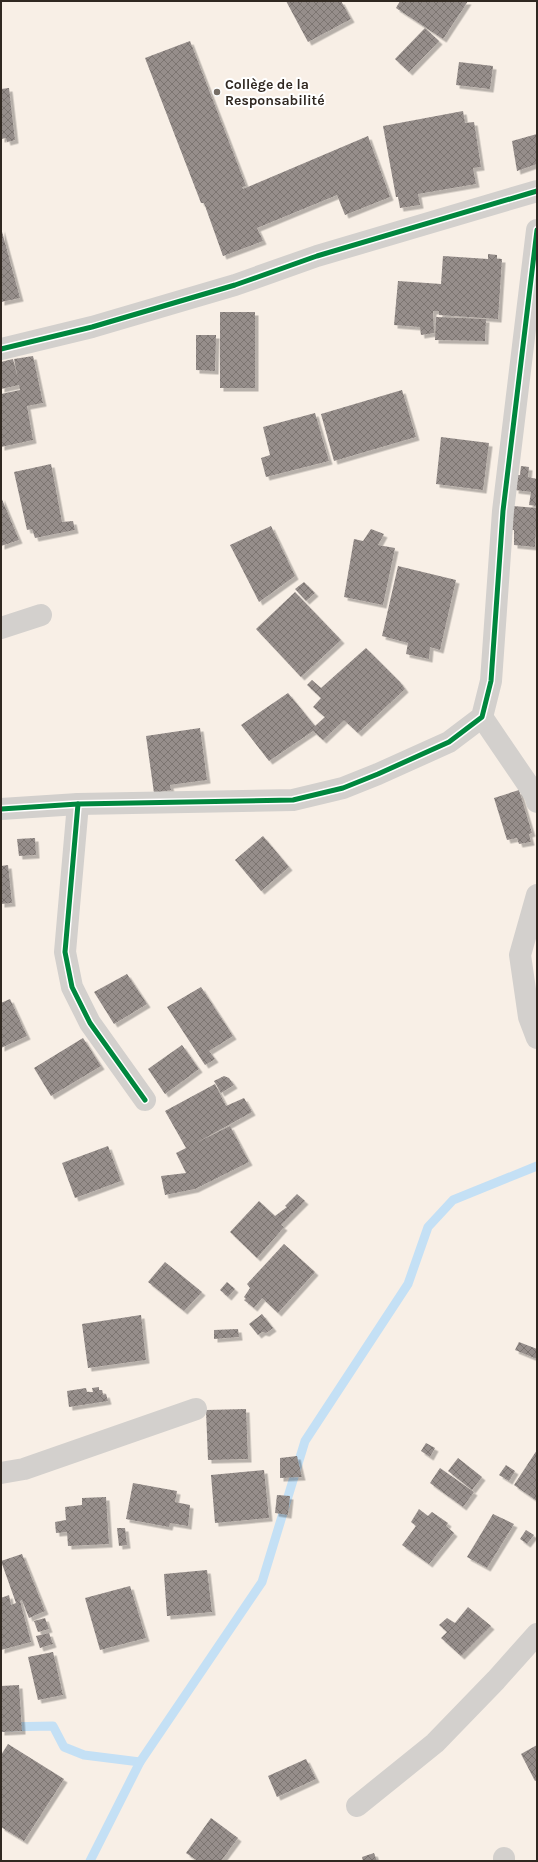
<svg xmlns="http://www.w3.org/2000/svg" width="538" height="1862" font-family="Karla,sans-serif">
<defs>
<pattern id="building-cross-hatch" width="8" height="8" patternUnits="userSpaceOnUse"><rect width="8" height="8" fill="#968e8b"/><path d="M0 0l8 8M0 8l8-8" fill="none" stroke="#7b7471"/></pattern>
<filter id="shadow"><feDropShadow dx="3.5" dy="3.5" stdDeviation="0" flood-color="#0004"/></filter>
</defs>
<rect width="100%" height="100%" fill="#f8efe6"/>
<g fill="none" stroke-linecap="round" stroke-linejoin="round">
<g stroke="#c4e0f5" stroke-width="9">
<polyline points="1,1727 53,1726 64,1747 84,1755 140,1762"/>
<polyline points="90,1861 140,1762 262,1582 305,1441 408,1284 428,1227 453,1200 537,1166"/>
</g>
</g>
<g fill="url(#building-cross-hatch)" filter="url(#shadow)">
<polygon points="286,1 341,1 351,19 308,42"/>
<polygon points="400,1 468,1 443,39 396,8"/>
<polygon points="425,28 439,41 409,72 395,59"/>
<polygon points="190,41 246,186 242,187 243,189 368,136 390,197 345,215 337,195 257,228 263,241 223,256 204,203 201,203 145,58"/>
<polygon points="459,62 493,66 490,89 456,85"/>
<polygon points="9,88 15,140 7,142 6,138 1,139 1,89"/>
<polygon points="463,111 465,123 474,122 481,167 473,168 476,184 418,194 420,205 400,208 398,197 396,197 383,126"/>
<polygon points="537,134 537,164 517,171 512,141"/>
<polygon points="1,228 20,298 1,302"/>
<polygon points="488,254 497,255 497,259 502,259 498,319 439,315 439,311 433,311 434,333 421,335 420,327 394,325 398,281 441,284 443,256 488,259"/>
<rect x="220" y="312" width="35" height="76"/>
<polygon points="436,317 486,319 485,341 435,340"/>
<polygon points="196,335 216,335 215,371 196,370"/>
<polygon points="33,356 43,403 27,406 33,440 1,447 1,394 20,390 19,385 1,389 1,362 13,359 18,379 14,359"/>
<polygon points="402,390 416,437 334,461 321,414"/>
<polygon points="315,413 329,461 266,477 261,458 270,455 263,427"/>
<polygon points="441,437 489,443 483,490 436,484"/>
<polygon points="51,464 62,522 73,521 75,530 35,538 32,529 27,530 14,472"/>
<polygon points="521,466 529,467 528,477 537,479 537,506 529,505 531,492 515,490 517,475 520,475"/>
<polygon points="1,497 19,540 1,546"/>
<polygon points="513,506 537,508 535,547 514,545 514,530 511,530"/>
<polygon points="271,526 295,576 259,602 230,545"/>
<polygon points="371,529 384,534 378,545 395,548 383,605 344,597 354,539 363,541"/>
<polygon points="398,566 456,580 440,650 430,647 429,659 406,654 408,643 382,636"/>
<polygon points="304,582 315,593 306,601 295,589"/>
<polygon points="295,592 341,640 301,677 256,629"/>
<polygon points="366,648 400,682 405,689 358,733 344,720 323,740 313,731 269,761 241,725 288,693 315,726 325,717 313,707 321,698 307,685 312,680 321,688"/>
<polygon points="200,728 207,780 170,785 171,790 154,793 146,736"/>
<polygon points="519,790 532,833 529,834 531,842 519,844 517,838 507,840 494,798"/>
<polygon points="263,836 289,867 261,891 235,860"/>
<polygon points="35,838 36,855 19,856 17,839"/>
<polygon points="8,865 12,903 1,904 1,866"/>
<polygon points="127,974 147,1004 114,1024 94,992"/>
<polygon points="201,987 233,1036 209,1051 215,1059 205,1065 167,1007"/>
<polygon points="10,999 27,1036 1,1048 1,1003"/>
<polygon points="83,1038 101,1066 51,1096 34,1068"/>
<polygon points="182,1045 199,1069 165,1094 148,1069"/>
<polygon points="224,1076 229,1078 234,1085 221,1093 214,1081"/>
<polygon points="215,1084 226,1106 244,1098 252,1112 196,1143 230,1126 249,1162 195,1189 165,1195 161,1176 186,1173 176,1153 186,1148 165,1111"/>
<polygon points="108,1146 121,1181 75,1198 62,1163"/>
<polygon points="297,1194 305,1201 281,1225 284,1227 257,1258 230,1232 259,1201 275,1216 287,1207 285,1206"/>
<polygon points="284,1244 315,1272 278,1313 262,1298 254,1308 244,1300 246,1299 244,1297 250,1288 247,1284"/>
<polygon points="165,1262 202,1292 184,1311 148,1282"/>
<polygon points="227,1282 235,1289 228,1297 220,1290"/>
<polygon points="262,1314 273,1328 266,1333 262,1332 258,1335 249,1324"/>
<polygon points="141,1315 146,1360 88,1368 82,1324"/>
<polygon points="238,1329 239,1337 214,1339 214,1330"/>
<polygon points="519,1342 537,1349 537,1359 515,1350"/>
<polygon points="99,1387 99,1390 102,1390 103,1395 106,1394 108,1401 69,1407 67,1391 86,1388 87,1392 93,1392 92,1388"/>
<polygon points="246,1409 248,1459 208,1460 206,1410"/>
<polygon points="426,1443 435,1448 430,1457 421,1451"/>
<polygon points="537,1450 537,1501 514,1485"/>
<polygon points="297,1456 302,1477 280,1478 280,1458"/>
<polygon points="458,1458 482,1477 472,1490 448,1471"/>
<polygon points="506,1465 515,1471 509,1481 499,1475"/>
<polygon points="440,1468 474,1492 463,1507 430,1483"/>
<polygon points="264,1470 269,1518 215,1523 211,1475"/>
<polygon points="133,1483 177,1491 175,1502 190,1505 188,1526 170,1523 169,1527 126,1519"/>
<polygon points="277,1495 290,1496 288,1515 275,1513"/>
<polygon points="106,1497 109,1544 68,1546 67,1532 56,1533 55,1522 66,1520 65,1507 82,1505 82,1498"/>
<polygon points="419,1509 428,1516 432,1512 448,1523 446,1526 454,1533 429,1564 402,1545 416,1526 411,1522"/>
<polygon points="493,1514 514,1524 487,1568 467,1557"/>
<polygon points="117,1528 125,1528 127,1545 119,1546"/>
<polygon points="526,1530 534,1535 527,1544 520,1539"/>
<polygon points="22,1554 45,1611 29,1618 22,1600 20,1601 31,1642 1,1650 1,1598 9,1595 11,1605 16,1603 1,1561"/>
<polygon points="207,1570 212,1612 167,1616 164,1574"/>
<polygon points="130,1586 146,1638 100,1650 85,1598"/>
<polygon points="468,1607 491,1626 461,1656 441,1638 447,1632 439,1625 447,1618 455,1623"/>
<polygon points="45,1618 49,1629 38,1632 34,1621"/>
<polygon points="49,1633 53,1644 40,1648 36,1636"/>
<polygon points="53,1652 63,1695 38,1700 28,1657"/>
<polygon points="19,1685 22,1731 1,1732 1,1686"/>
<polygon points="8,1744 64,1779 24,1841 1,1827 1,1755"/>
<polygon points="537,1745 537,1780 535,1781 521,1754"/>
<polygon points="306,1759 316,1779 277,1797 268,1776"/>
<polygon points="211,1818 238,1838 221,1861 198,1861 186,1853"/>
<polygon points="374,1853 377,1861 363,1861 362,1857"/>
</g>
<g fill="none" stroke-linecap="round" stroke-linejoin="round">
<g stroke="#d3d0cd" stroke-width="22">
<polyline points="1,349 92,327 235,285 317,256 537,191"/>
<polyline points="1,628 41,615"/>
<polyline points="482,717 535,795 537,802"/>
<polyline points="78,804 65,952 72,987 90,1023 145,1100"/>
<polyline points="1,809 78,804 293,800 343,788 378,774 449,742 482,717 491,681 503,511 537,230"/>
<polyline points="537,895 520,955 529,1017 537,1038"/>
<polyline points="1,1473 24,1469 196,1409"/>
<polyline points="357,1806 435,1743 496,1680 537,1634"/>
<polyline points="504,1858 504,1861"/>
</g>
<defs>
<g id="cycleway">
<polyline points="1,349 92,327 235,285 317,256 537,191"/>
<polyline points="78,804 65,952 72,987 90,1023 145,1100"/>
<polyline points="1,809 78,804 293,800 343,788 378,774 449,742 482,717 491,681 503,511 537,230"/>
</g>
</defs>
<use href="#cycleway" stroke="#fff" stroke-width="8"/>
<use href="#cycleway" stroke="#00873e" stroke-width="5"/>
</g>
<circle fill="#766e66" stroke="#fff" stroke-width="1.5" cx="217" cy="92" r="4"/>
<g text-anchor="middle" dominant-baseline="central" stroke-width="4" stroke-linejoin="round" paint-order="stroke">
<g font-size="14" font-weight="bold" fill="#302821" stroke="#fff" text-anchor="start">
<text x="225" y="84">Collège de la<tspan x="225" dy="16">Responsabilité</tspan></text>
</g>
</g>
<rect width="538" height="1862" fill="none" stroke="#302821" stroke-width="4"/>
</svg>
